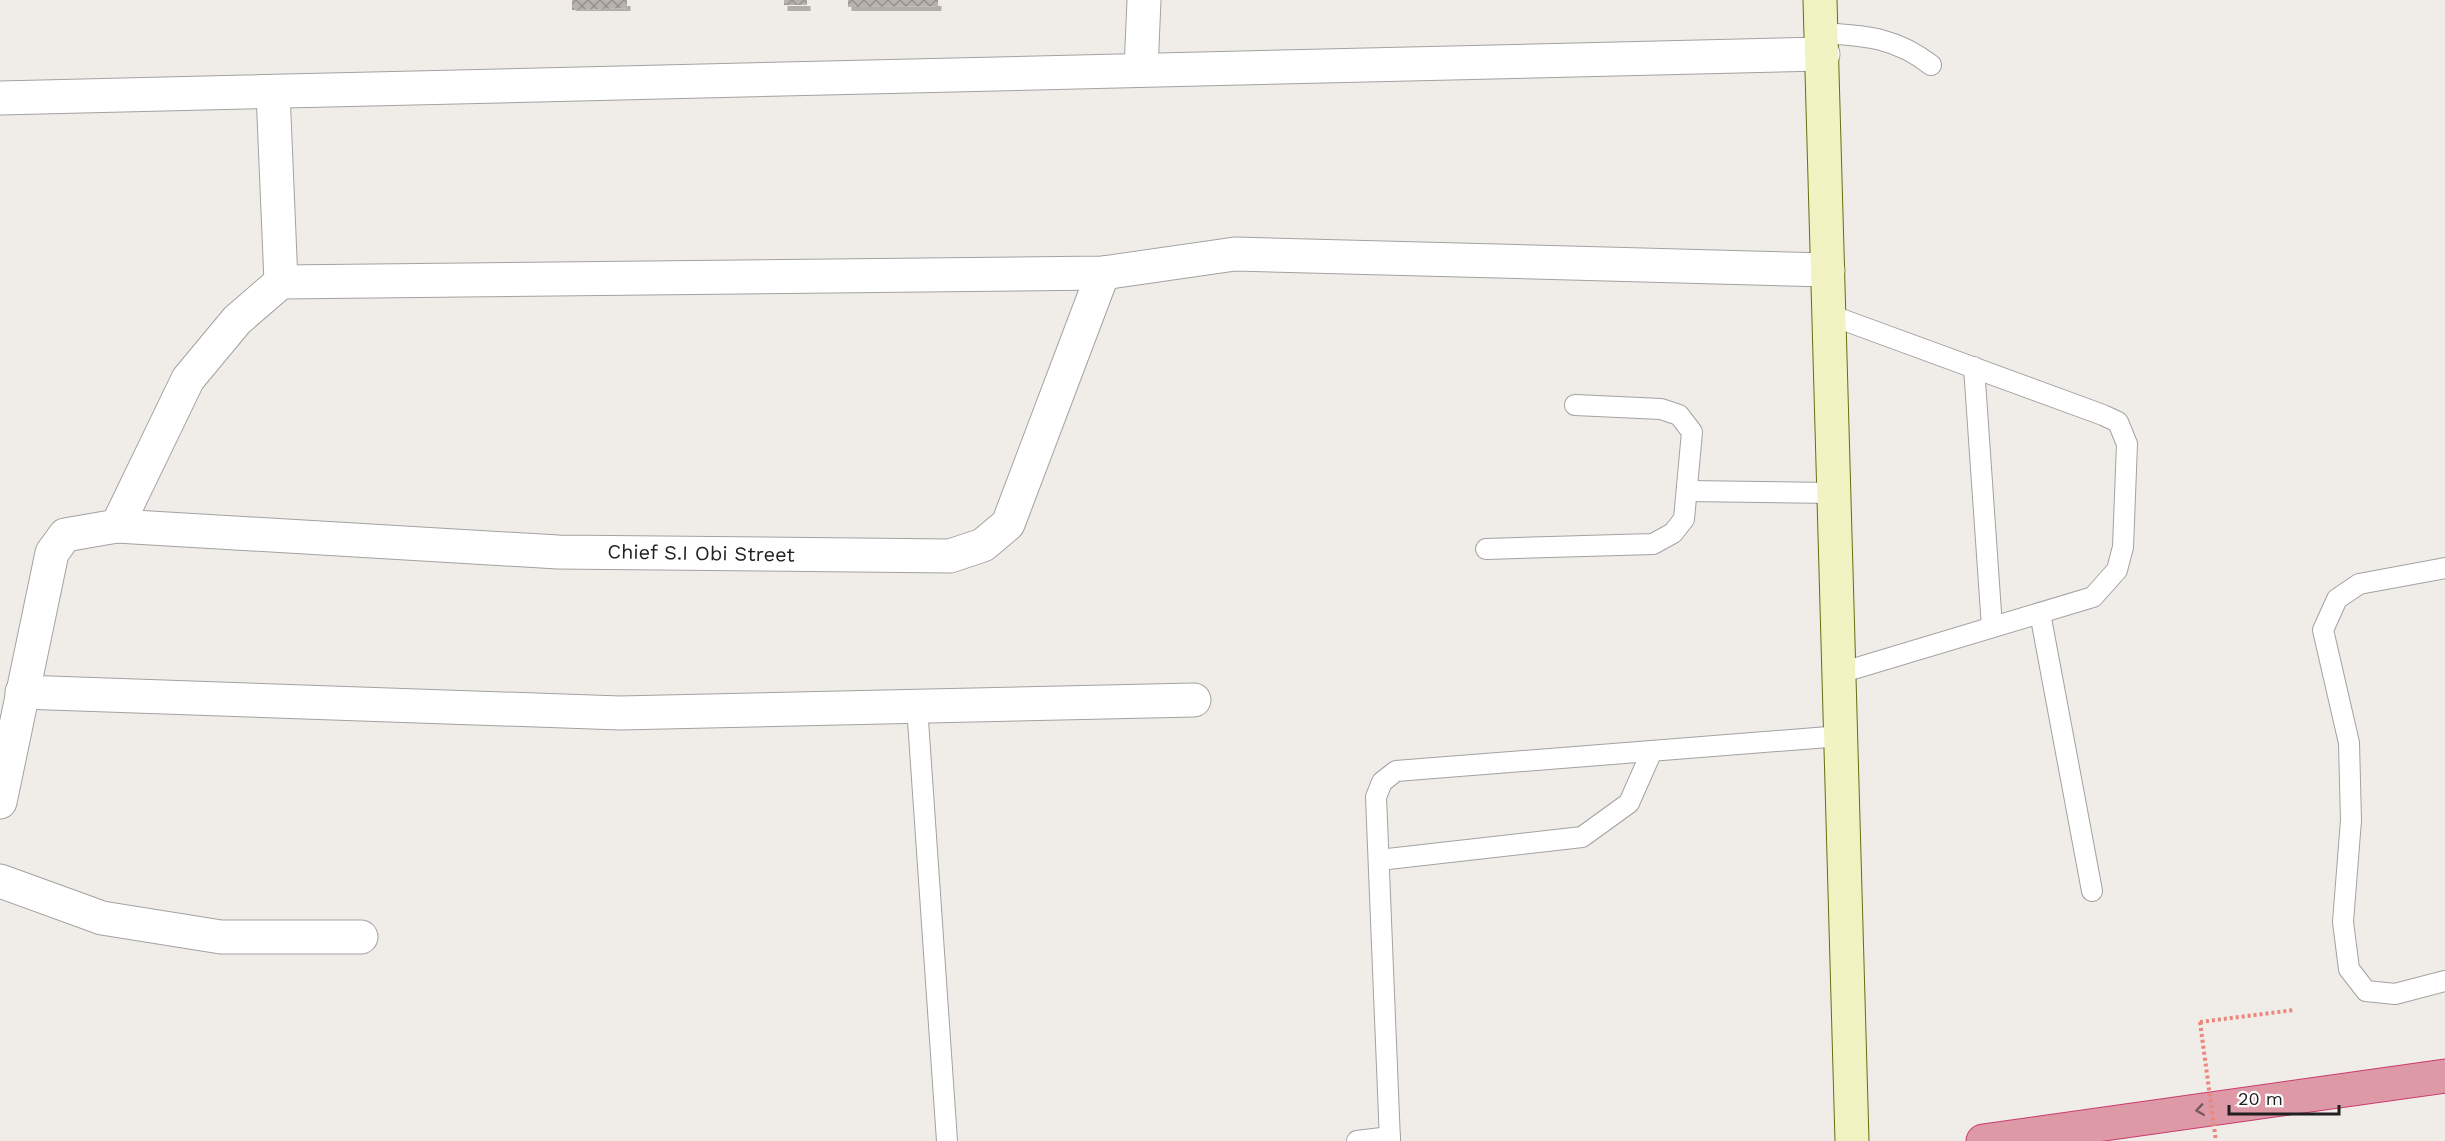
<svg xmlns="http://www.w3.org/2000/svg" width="2445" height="1141" font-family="'Work Sans',sans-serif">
<defs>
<pattern id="building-cross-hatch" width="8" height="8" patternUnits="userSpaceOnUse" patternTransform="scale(1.5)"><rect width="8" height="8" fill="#b9b3ae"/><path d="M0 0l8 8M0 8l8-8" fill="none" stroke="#96918d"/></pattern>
<filter id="shadow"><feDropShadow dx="3.5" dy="6" stdDeviation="0" flood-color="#0004"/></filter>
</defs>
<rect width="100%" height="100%" fill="#f0ede8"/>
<g fill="url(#building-cross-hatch)" filter="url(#shadow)">
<polygon points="572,0 627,0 627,8 572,10"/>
<rect x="784" y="0" width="23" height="5"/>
<polygon points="848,0 938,0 938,6 848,7"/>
</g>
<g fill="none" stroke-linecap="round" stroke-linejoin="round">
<defs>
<g id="lane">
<path d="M1822 33C1866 36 1895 37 1931 65"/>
<polyline points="1830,315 2103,415 2118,422 2127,444 2123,547 2117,570 2093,597 1840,673"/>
<polyline points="1974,367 1992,627"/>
<polyline points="1687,491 1834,493"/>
<polyline points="1486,549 1653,544 1673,533 1684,519 1692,432 1679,415 1661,409 1575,405"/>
<polyline points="2445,568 2359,584 2337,599 2323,630 2349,743 2351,820 2343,922 2349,969 2366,991 2395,994 2445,981"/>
<polyline points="2040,613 2092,891"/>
<polyline points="917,706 947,1141"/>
<polyline points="1379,860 1582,837 1629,803 1652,751"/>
<polyline points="1357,1141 1390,1137"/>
<polyline points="1390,1141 1376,797 1382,782 1396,771 1841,736"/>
</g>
<g id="street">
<polyline points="1141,70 1144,0"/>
<polyline points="273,92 281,282"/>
<polyline points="0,98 1823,54"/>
<polyline points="117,526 188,379 237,320 281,282 1103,273 1235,254 1828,270"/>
<polyline points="22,692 620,713 1194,700"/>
<polyline points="0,802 52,553 65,535 117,526 558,552 950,556 983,545 1008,524 1103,273"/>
<polyline points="0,881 102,918 221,937 361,937"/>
</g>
<polyline id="secondary" points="1820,0 1852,1141"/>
<polyline id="highway" points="1983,1141 2445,1076"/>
</defs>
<use href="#lane" stroke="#a2a2a2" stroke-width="22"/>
<use href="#street" stroke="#a2a2a2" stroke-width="35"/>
<use href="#secondary" stroke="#666e11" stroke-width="35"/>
<use href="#highway" stroke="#c93b6e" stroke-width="35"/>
<polyline stroke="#eb877e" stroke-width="4" stroke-dasharray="3 3" stroke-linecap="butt" points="2200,1022 2294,1010"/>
<use href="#lane" stroke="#fff" stroke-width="20"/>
<use href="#street" stroke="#fff" stroke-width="33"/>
<use href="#secondary" stroke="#f2f3c3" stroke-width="33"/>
<use href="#highway" stroke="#de99a7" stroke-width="33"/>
<polyline stroke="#eb877e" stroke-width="4" stroke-dasharray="3 3" stroke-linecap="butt" points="2200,1022 2216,1141"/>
</g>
<defs><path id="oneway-chevron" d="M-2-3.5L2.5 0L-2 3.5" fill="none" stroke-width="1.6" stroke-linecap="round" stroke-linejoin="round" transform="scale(1.5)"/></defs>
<use stroke="#76575d" href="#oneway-chevron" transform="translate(2200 1110) rotate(172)"/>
<g text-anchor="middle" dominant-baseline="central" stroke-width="6" stroke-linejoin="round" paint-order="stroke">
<g font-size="20" fill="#212121" stroke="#fff">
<text transform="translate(701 553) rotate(1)">Chief S.I Obi Street</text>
</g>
</g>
<path d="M2229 1105v9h110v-9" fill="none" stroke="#212121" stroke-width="3"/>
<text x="2238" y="1105" font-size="18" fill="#212121" stroke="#ffffff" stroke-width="4.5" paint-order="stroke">20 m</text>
</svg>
